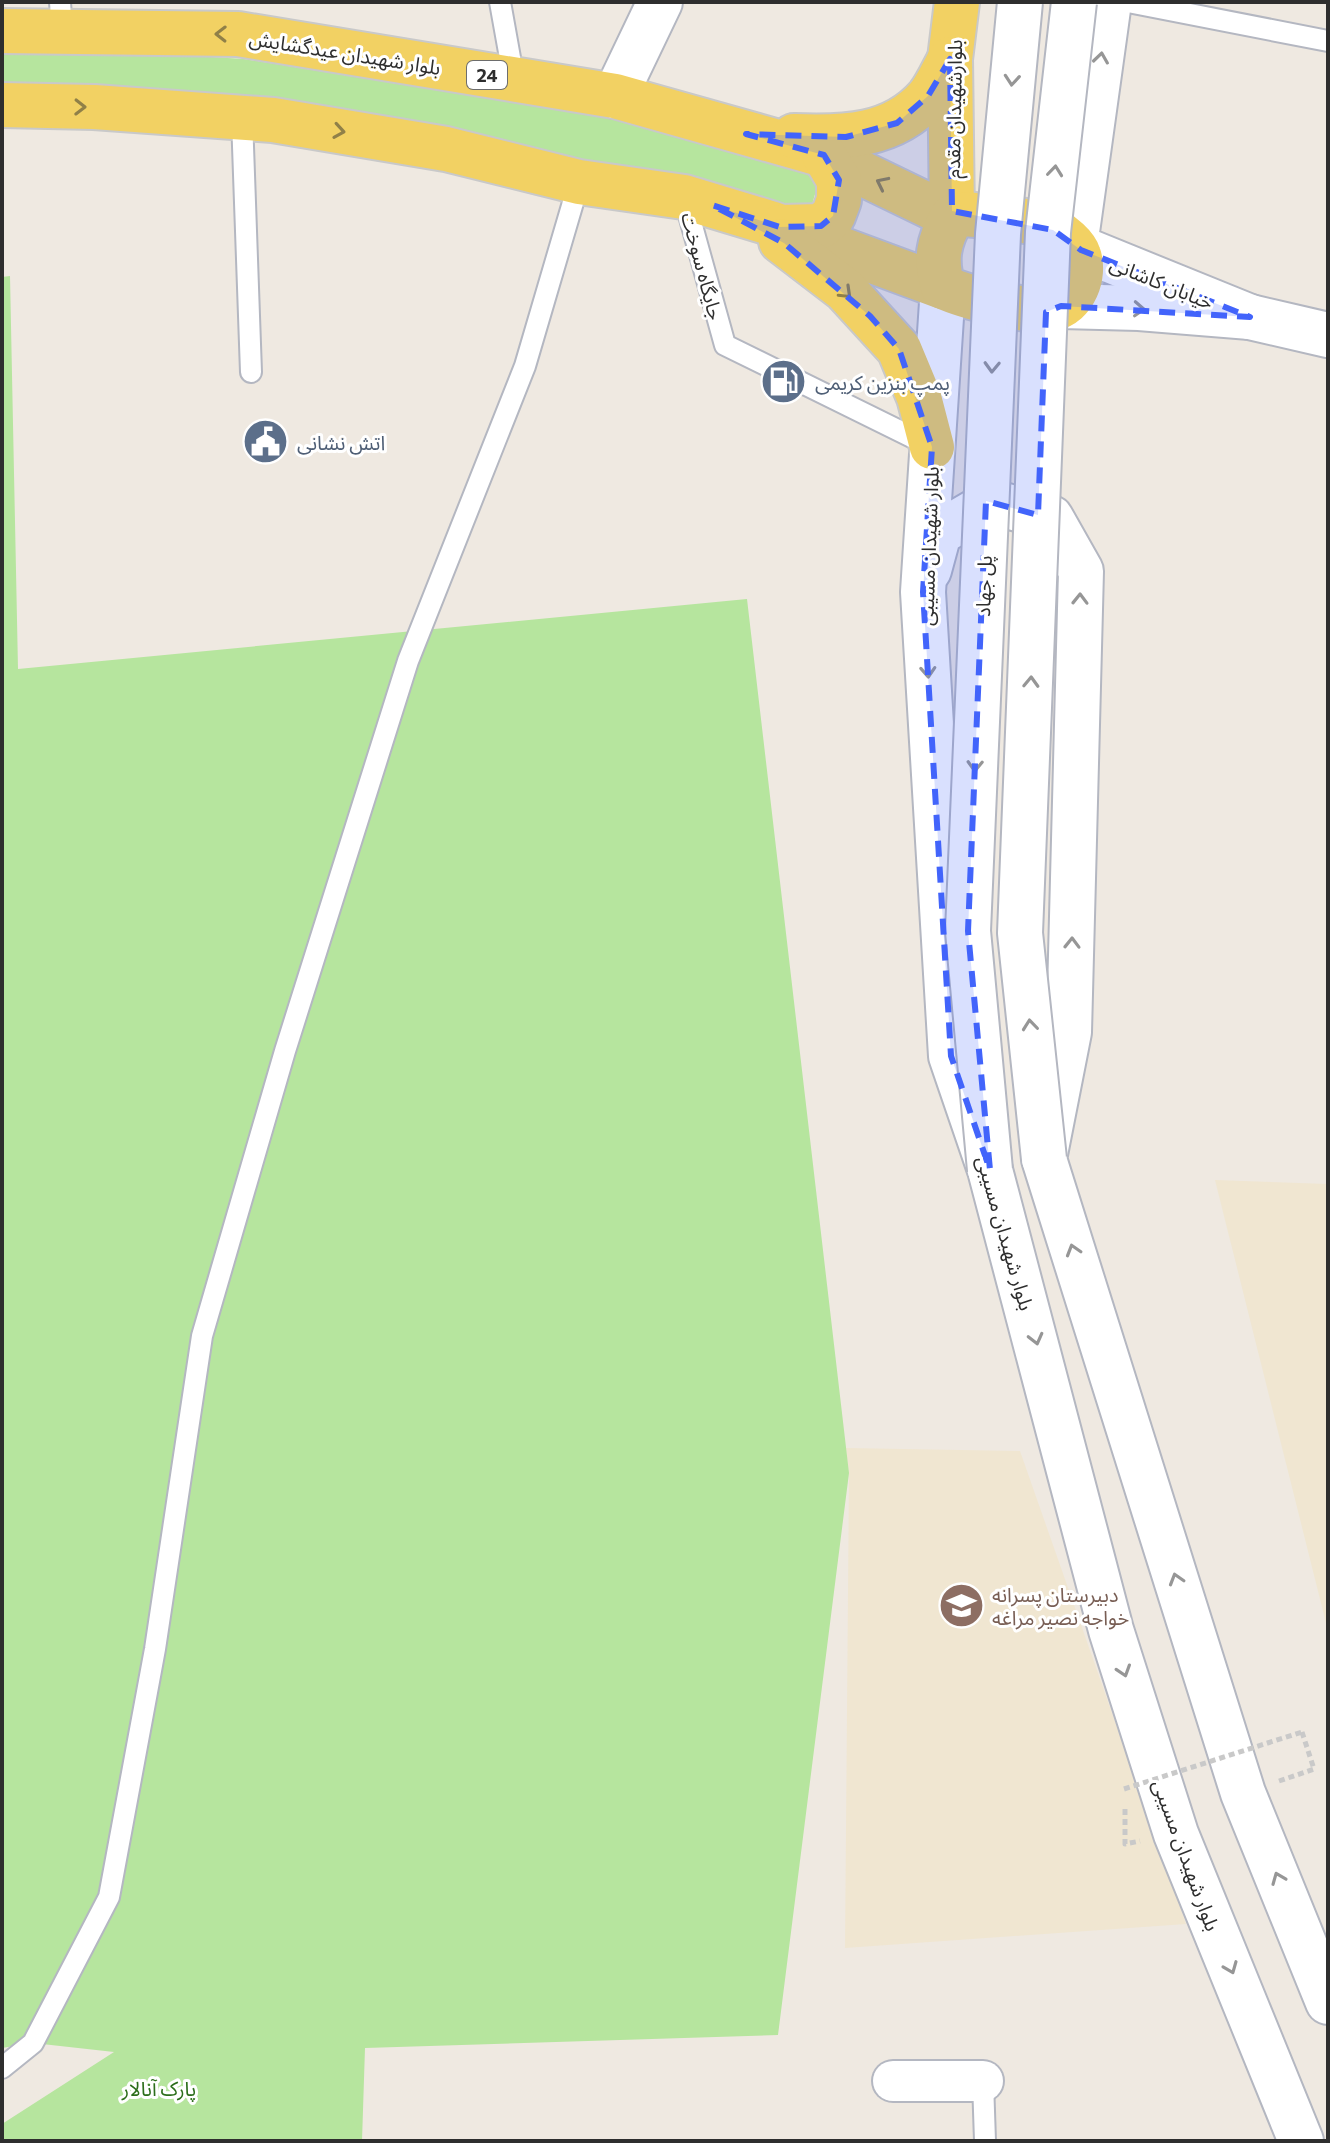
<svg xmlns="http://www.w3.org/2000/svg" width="1330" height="2143" font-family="Commissioner,'Noto Sans Arabic',sans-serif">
<rect width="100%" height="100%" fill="#efe9e1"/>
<g fill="#f0e6d1">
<polygon points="1215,1180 1328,1184 1328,1631"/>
<polygon points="846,1448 1020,1451 1186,1924 845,1948 849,1473"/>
</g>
<g fill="#b6e59e">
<polygon points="2,44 244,59 522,104 614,112 820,177 809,215 2,94"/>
<polygon points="10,276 18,669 747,599 849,1473 778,2035 365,2048 362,2141 2,2141 2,2124 114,2052 33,2043 2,2048 2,277"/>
</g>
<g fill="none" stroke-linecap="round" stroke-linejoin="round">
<defs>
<g id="service">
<polyline points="60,2 62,32"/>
<polyline points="500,2 514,80"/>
<polyline points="1128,2 1328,41"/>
<polyline points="242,118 251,372"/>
<polyline points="684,197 725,345 928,445"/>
<polyline points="2,2068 33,2043 109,1897 155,1649 202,1336 285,1051 408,661 525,366 579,182"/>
<polyline points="983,2081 985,2141"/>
</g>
<polyline id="minor" points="893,2081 983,2081"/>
<g id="tertiary">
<polyline points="1109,2 1075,246 1250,317"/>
<polyline points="615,96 660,2"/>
<polyline points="1061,306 1139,308 1250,317 1328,335"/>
</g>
<g id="secondary">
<polyline points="943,287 923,592 951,1056 990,1170 1111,1630 1176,1834 1301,2141"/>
<polyline points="929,570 939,533 992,502 1051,518 1081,571 1069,1032 1044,1159 1243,1793 1328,2002"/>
</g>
<g id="primary">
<polyline points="2,31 238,34 615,96 824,155 952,217 950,59 957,2"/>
<polyline points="2,105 94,107 273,120 446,149 579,182 684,197 770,223 943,287"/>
<path d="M794 136C844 138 893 137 928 97 937 86 943 71 950 59"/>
<path d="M967 214C994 218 1028 218 1053 229 1062 234 1076 245 1079 255 1086 275 1075 305 1052 309 1029 314 965 297 943 287 935 260 938 242 952 217Z"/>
<polyline points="780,227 821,226 833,216 839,200 839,180 824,155"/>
<polyline points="781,241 845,290 899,349 919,397 932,447"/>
</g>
</defs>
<use href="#service" stroke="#b4b7c1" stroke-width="24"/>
<use href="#minor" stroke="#b4b7c1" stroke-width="44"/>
<use href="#tertiary" stroke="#b4b7c1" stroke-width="48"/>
<use href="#secondary" stroke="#b4b7c1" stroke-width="48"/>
<use href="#primary" stroke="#c9c9c9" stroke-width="48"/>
<g stroke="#c9c9c9" stroke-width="5" stroke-dasharray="6 4" stroke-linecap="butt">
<polyline points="1279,1781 1314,1769 1302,1732"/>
<polyline points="1125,1809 1125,1844 1140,1841"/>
</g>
<use href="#service" stroke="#fff" stroke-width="20"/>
<use href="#minor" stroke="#fff" stroke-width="40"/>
<use href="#tertiary" stroke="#fff" stroke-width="44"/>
<use href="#secondary" stroke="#fff" stroke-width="44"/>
<use href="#primary" stroke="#f2d163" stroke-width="44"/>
<defs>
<g id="secondary-bridge">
<polyline points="1044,1159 1020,933 1048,232 1074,2"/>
<polyline points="990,1170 968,931 998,234 1020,2"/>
</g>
</defs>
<use href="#secondary-bridge" stroke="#b4b7c1" stroke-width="48" stroke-linecap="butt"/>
<polyline stroke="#c9c9c9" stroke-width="5" stroke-dasharray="6 4" stroke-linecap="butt" points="1124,1789 1302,1732"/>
<use href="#secondary-bridge" stroke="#fff" stroke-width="44"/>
</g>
<defs><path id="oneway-chevron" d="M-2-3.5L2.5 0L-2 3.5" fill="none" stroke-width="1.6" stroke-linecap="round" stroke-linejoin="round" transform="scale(2)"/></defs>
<g stroke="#908048">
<use href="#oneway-chevron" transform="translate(221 34) rotate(-179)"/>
<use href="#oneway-chevron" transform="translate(80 107) rotate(1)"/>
<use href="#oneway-chevron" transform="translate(339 131) rotate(9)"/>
<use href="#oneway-chevron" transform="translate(882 183) rotate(-154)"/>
<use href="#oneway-chevron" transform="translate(846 293) rotate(44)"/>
</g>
<g stroke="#969696">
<use href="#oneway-chevron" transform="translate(1101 58) rotate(-82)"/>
<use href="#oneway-chevron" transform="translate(1012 80) rotate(95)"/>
<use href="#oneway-chevron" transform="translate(1055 171) rotate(-84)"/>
<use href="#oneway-chevron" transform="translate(1139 309) rotate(3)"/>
<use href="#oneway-chevron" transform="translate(992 367) rotate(92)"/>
<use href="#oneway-chevron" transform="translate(1080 599) rotate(-89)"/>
<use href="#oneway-chevron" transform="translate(928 672) rotate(87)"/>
<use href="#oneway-chevron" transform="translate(1031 682) rotate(-88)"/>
<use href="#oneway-chevron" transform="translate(975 766) rotate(92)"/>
<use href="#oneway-chevron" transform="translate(1072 943) rotate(-89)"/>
<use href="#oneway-chevron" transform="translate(1030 1025) rotate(-96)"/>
<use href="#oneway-chevron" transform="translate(1073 1250) rotate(-107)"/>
<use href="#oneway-chevron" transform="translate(1036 1339) rotate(76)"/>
<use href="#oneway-chevron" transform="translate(1176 1579) rotate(-107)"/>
<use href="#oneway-chevron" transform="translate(1124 1671) rotate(72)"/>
<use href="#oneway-chevron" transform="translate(1278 1878) rotate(-112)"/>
<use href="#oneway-chevron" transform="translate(1231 1968) rotate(68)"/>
</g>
<path fill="#4264fb" fill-opacity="0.2" stroke="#4264fb" stroke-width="6" stroke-dasharray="16 10" stroke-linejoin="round" d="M950 59 952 211 1053 230 1081 250 1250 317 1061 306 1046 312 1038 515 986 501 968 931 990 1170 951 1056 923 592 932 447 899 349 870 316 784 243 712 205 780 227 821 226 833 216 839 180 824 155 746 134 846 137 897 123 928 96Z"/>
<defs>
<symbol id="fuel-disc" viewBox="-11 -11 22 22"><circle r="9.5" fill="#5c6f8a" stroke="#fff"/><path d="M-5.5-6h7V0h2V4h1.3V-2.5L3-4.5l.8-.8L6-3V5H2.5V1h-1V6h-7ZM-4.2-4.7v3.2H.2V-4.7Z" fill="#fff"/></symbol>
<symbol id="civic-disc" viewBox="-11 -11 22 22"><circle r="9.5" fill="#5c6f8a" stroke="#fff"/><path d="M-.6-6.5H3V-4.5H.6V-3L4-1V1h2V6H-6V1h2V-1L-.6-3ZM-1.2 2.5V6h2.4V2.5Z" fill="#fff"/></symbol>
<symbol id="school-disc" viewBox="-11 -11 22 22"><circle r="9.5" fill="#8d6e63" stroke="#fff"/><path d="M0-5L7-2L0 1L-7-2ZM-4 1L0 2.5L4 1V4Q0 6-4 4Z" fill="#fff"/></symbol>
</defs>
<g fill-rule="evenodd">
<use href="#fuel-disc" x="758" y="356" width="51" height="51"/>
<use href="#civic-disc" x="240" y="416" width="51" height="51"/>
<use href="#school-disc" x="936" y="1580" width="51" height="51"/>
</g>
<g text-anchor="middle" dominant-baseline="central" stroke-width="6" stroke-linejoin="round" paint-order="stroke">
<rect fill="#fff" stroke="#6d6d6d" stroke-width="2" x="467" y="61" width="40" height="28" rx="6"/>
<g font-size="18" font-weight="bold" fill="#2e2e2e">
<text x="487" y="75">24</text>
</g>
<g font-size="20" fill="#2e2e2e" stroke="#fff">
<text transform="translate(345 52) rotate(9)">بلوار شهیدان عیدگشایش</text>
<text transform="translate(953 109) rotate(-89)">بلوارشهیدان مقدم</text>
<text transform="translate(703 266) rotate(75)">جایگاه سوخت</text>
<text transform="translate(1162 282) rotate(22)">خیابان کاشانی</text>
<text transform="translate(928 546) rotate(-88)">بلوار شهیدان مسیبی</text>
<text transform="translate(983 586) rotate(-88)">پل جهاد</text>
<text transform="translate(1006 1233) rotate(74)">بلوار شهیدان مسیبی</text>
<text transform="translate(1187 1855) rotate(70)">بلوار شهیدان مسیبی</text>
</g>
<g font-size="20" fill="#4e5e75" stroke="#fff" text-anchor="start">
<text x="815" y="382">پمپ بنزین کریمی</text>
<text x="297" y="442">اتش نشانی</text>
</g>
<g font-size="20" fill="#785e54" stroke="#fff" text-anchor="start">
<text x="992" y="1594">دبیرستان پسرانه<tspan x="992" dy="23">خواجه نصیر مراغه</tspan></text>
</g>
<g font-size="20" fill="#2c6e1b" stroke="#fff">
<text x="159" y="2088">پارک آنالار</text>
</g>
</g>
<rect width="1330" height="2143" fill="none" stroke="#2e2e2e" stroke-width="8"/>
</svg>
